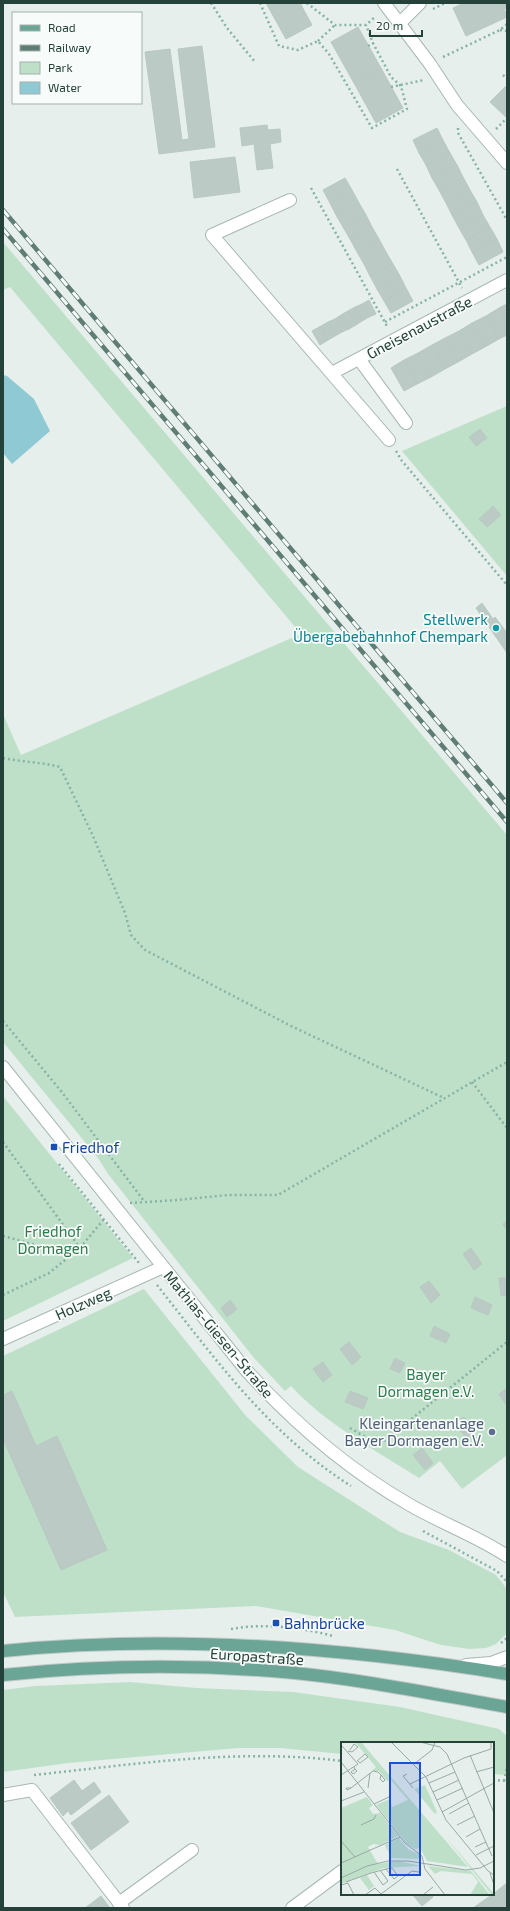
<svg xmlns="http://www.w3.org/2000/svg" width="510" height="1911" font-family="'Exo 2',sans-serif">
<rect width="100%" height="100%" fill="#e6efeb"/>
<g fill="#bfe0c8">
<path d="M3 242 507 835V1462L506 1456 462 1489 440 1461 419 1478C375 1450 327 1425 291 1386L285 1391 254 1358 108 1174 98 1158 3 1042V714L21 755 301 634 10 287 3 290Z"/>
<polygon points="507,406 507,576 402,451"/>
<polygon points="3,1096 133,1258 3,1321"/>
<polygon points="144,1289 246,1416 298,1467 400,1532 449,1550 496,1575 507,1589 507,1633 496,1644 486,1648 469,1649 441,1645 395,1630 256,1606 15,1617 3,1592 3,1356"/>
<polygon points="130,1682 196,1688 293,1692 400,1707 499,1729 507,1736 507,1775 493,1774 493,1743 342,1743 342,1754 280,1748 238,1748 68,1763 3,1772 3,1690 35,1686"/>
</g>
<polygon fill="#8ec9d4" points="3,375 7,376 34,399 50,431 12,464 3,453"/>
<g fill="#bbcac4" stroke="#b8c9c2">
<polygon points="266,3 300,3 312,25 286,39"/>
<polygon points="464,3 502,3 507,17 466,36 453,8"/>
<polygon points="502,3 507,3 507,8 505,9"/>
<polygon points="358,27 381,68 354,83 331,42"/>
<polygon points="202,46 215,147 159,154 145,52 170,49 182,140 189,139 178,49"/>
<polygon points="381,68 403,108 376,123 354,83"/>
<polygon points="507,85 507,118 490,102"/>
<polygon points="267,125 268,130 280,129 281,142 270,144 273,168 257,170 254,144 242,146 240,128"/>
<polygon points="437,128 443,140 419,153 413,140"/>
<polygon points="443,140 450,153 426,165 419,153"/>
<polygon points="450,153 457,165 432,178 426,165"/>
<polygon points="235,157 240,192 194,198 190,162"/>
<polygon points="457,165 463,177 439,190 432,178"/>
<polygon points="463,177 470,190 446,203 439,190"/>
<polygon points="345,178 352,190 330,203 323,190"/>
<polygon points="352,190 359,203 336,215 330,203"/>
<polygon points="470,190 477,202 452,215 446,203"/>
<polygon points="477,202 483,215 459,228 452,215"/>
<polygon points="359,203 366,215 343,227 336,215"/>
<polygon points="366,215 372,227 350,239 343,227"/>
<polygon points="483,215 490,227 466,240 459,228"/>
<polygon points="372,227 379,239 357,252 350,239"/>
<polygon points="490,227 497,239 472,252 466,240"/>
<polygon points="379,239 386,252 364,264 357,252"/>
<polygon points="497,239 503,252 479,265 472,252"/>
<polygon points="386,252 393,264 370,276 364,264"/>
<polygon points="393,264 400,276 377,289 370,276"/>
<polygon points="400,276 406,288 384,301 377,289"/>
<polygon points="406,288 413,301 391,313 384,301"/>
<polygon points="369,300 376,314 369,317 362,304"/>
<polygon points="362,304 369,317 362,321 355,307"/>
<polygon points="507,304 507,322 499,308"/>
<polygon points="355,307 362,321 356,325 348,311"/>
<polygon points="499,308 507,322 507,335 499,339 486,316"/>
<polygon points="348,311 356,325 349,329 341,315"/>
<polygon points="341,315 349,329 342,332 335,319"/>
<polygon points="486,316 499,339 485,347 472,323"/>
<polygon points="335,319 342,332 335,336 328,322"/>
<polygon points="328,322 335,336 328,340 321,326"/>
<polygon points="472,323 485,347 472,354 459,331"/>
<polygon points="321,326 328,340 320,345 312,331"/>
<polygon points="459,331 472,354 458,362 445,338"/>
<polygon points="445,338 458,362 445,369 432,345"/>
<polygon points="432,345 445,369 431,377 418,353"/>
<polygon points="418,353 431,377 417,384 404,360"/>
<polygon points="404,360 417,384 404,391 391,368"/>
<polygon points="480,429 487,438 476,446 469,437"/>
<polygon points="493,506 501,515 487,527 479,519"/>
<polygon points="482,603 493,619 495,617 507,633 507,653 476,608"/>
<polygon points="507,1221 507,1230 503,1224"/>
<polygon points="471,1248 482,1264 474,1270 463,1254"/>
<polygon points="499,1278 507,1278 507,1295 501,1296"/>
<polygon points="429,1281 440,1295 431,1303 420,1287"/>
<polygon points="475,1297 492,1305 488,1315 471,1308"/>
<polygon points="230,1300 237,1309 227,1317 221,1308"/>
<polygon points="434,1326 450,1334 446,1343 430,1336"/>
<polygon points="349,1342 361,1357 352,1365 340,1349"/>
<polygon points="395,1358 405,1363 400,1373 390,1369"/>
<polygon points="323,1362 332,1375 323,1382 313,1369"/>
<polygon points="507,1388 507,1406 499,1394"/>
<polygon points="12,1391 36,1446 57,1436 107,1550 61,1570 3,1439 3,1395"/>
<polygon points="350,1391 368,1398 363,1409 345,1402"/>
<polygon points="464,1417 475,1431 466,1438 455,1423"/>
<polygon points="422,1448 433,1463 425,1470 413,1455"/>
<polygon points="74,1780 82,1791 94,1782 101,1792 71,1815 68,1811 63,1816 50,1798"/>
<polygon points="109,1795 129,1822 91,1850 71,1823"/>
<polygon points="507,1883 507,1908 473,1908 493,1894"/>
<polygon points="412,1894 431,1894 433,1897 422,1906"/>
<polygon points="101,1896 110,1908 85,1908"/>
</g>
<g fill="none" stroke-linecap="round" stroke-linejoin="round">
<defs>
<g id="minor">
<polyline points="384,3 430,64 457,105 507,163"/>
<polyline points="400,23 420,3"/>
<polyline points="290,200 212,235 389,440"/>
<polyline points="359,359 406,423"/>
<polyline points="332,373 507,280"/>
<path d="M3 1067 246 1370C294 1423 347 1469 410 1505 441 1523 477 1536 507 1556"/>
<polyline points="3,1339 163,1267"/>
<polyline points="466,1665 491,1663 507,1657"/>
<polyline points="3,1795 32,1790 123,1908"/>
<polyline points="119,1903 192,1850"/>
<polyline points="292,1908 342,1871"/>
</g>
<g id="major">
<path d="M3 1651C171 1634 341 1647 507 1674"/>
<path d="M3 1675C100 1665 198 1664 295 1673 366 1680 437 1695 507 1707"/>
</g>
</defs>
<use href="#minor" stroke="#a8b8b2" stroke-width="14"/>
<use href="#major" stroke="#c2cac8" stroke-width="14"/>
<g stroke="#86b3a5" stroke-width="2.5" stroke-dasharray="2 3" stroke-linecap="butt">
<polyline points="211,3 227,28 255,62"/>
<polyline points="260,3 279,46 298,50 318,41 329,54 372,128 407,109 401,86 391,77 373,43 366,25"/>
<polyline points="301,3 302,3"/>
<polyline points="307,3 335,25 366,25 376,16"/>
<polyline points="433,9 445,3"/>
<polyline points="500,30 507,31"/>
<polyline points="318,41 335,25"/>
<polyline points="368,46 373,43"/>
<polyline points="443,57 500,30 507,24"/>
<polyline points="503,75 507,79"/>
<polyline points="391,87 424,80"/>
<polyline points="458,128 458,133 507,220"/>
<polyline points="496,129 507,118"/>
<polyline points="397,169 462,288"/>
<polyline points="311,188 388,328"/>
<polyline points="385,322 507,257"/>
<polyline points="396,451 402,461 507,585"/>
<path d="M3 758C22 762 41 762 60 767L93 836 125 913 131 935 145 950 291 1026 444 1098"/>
<polyline points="3,1021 61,1091 144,1201"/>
<polyline points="472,1082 507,1128"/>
<polyline points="3,1142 80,1248 49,1273 3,1295"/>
<polyline points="59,1164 139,1263"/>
<polyline points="130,1203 178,1200 228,1195 278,1195 507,1062"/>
<polyline points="3,1236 72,1255"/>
<polyline points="80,1248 104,1219"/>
<path d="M157 1285C216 1360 269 1434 351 1486"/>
<polyline points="350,1428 379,1445 507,1342"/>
<polyline points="423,1531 497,1571 507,1582"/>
<path d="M231 1629C265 1623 299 1627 333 1636"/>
<polyline points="501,1643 507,1638"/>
<path d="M34 1775C138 1764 238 1748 342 1761"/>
<polyline points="493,1780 507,1781"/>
<polyline points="504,1781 507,1767"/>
</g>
<use href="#minor" stroke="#fff" stroke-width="12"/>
<use href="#major" stroke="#6aa596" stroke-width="12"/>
<defs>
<g id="rail">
<polyline points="3,210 507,803"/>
<polyline points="3,229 507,822"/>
</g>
</defs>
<use href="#rail" stroke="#5f7d75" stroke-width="4.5"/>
<use href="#rail" stroke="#f7fbf9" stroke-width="3" stroke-dasharray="9" stroke-linecap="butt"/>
</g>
<circle fill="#0f9aa8" stroke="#f7fbf9" stroke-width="1.5" cx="496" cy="628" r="4"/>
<g fill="#1a4fb4" stroke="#f7fbf9" stroke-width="1.5">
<rect x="50" y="1143" width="8" height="8" rx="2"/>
<rect x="272" y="1619" width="8" height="8" rx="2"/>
</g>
<circle fill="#5c6f8a" stroke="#f7fbf9" stroke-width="1.5" cx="492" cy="1432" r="4"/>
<g text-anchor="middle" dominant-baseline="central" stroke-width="3.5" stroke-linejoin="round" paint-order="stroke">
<g font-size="15" fill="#24423a" stroke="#f7fbf9">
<text transform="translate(419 327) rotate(-28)">Gneisenaustraße</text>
<text transform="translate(83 1303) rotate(-24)">Holzweg</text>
<text transform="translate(219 1334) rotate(50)">Mathias-Giesen-Straße</text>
<text transform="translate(257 1656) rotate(4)">Europastraße</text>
</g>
<g font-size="15" fill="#0d838f" stroke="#f7fbf9" text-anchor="end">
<text x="488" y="619">Stellwerk<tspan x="488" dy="17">Übergabebahnhof Chempark</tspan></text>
</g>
<g font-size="15" fill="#164399" stroke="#f7fbf9" text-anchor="start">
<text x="62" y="1147">Friedhof</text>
<text x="284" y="1623">Bahnbrücke</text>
</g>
<g font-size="15" fill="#2d7a4b" stroke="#f7fbf9">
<text x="53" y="1231">Friedhof<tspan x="53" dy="17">Dormagen</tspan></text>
<text x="426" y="1374">Bayer<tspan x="426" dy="17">Dormagen e.V.</tspan></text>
</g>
<g font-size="15" fill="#4e5e75" stroke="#f7fbf9" text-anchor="end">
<text x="484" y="1423">Kleingartenanlage<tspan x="484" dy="17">Bayer Dormagen e.V.</tspan></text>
</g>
</g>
<g transform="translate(341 1742)">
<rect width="153" height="153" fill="#e6efeb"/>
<path d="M14 0H20L127 125 86 119 79 106 74 107 66 102 35 63 49 57 51 65 67 58 50 38 46 39 38 29H31L35 25ZM84 43 96 70 94 72 73 47ZM26 55 32 63 28 66 32 72 39 71 57 94 39 103 32 102 27 105 37 122 57 119 81 124 42 126 0 142V66ZM103 93 153 152V153H151ZM58 96 67 107 79 113 77 117 50 116 44 103ZM87 124 130 129 149 153H129L137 140 131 132 100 129 94 132ZM26 133 33 144 28 148 19 136Z" fill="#bfe0c8"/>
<path fill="none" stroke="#98aaa4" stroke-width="1" d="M50 0 85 35 105 78 147 129 153 133M79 0 99 5 106 12 151 114M7 9 11 10 17 5 13 2 9 8M129 13 153 71M16 19 24 12 27 15 19 21 17 19M0 20 64 101 81 114 84 127 104 153M73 22 91 8 94 0M13 25 14 27 16 29 12 32 10 30 14 27M135 30 153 25M66 32 62 34 72 46M0 33 17 22 1 4M88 41 114 30M69 42 123 16 150 7V1M10 46H5L6 48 10 46 32 29 37 30 40 33 44 38 42 40 39 37 40 33M27 46 29 31M92 50 118 38M96 58 122 46M0 59 23 50M33 62 48 55M101 70 153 41M108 72 128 61M20 83 33 77 35 73M116 83 134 74M125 95 139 87M0 99 14 115M134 105 145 100M135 113 153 104M0 121 59 95M33 130 42 143 47 139 39 128M149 131 153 143M0 136 26 124 47 119H67L125 128 139 126 153 119M5 140 30 131 45 127 51 126 57 134 53 137 45 127M0 143 7 141 13 153M40 152 71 129 78 130M24 153 34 146 40 152M82 153 92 145"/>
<path fill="#1d4ed8" fill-opacity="0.15" stroke="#1d4ed8" stroke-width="2" d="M49 21H79V133H49Z"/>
<rect width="153" height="153" fill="none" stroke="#24423a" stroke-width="2"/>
</g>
<rect width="510" height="1911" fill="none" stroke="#24423a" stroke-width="8"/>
<rect x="12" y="12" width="130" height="92" fill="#f7fbf9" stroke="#a3b1ad"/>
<rect x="20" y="25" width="20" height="6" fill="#6aa596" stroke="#a3b1ad"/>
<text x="48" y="32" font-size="12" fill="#24423a">Road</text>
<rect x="20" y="45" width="20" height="6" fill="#5f7d75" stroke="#a3b1ad"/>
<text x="48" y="52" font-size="12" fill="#24423a">Railway</text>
<rect x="20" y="62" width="20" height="12" fill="#bfe0c8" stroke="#a3b1ad"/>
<text x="48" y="72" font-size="12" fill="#24423a">Park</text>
<rect x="20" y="82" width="20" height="12" fill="#8ec9d4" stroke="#a3b1ad"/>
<text x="48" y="92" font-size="12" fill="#24423a">Water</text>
<path d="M370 30v6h52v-6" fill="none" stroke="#24423a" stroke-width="2"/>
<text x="376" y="30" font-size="12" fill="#24423a" stroke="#f7fbf9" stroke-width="3" paint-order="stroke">20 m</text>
</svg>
